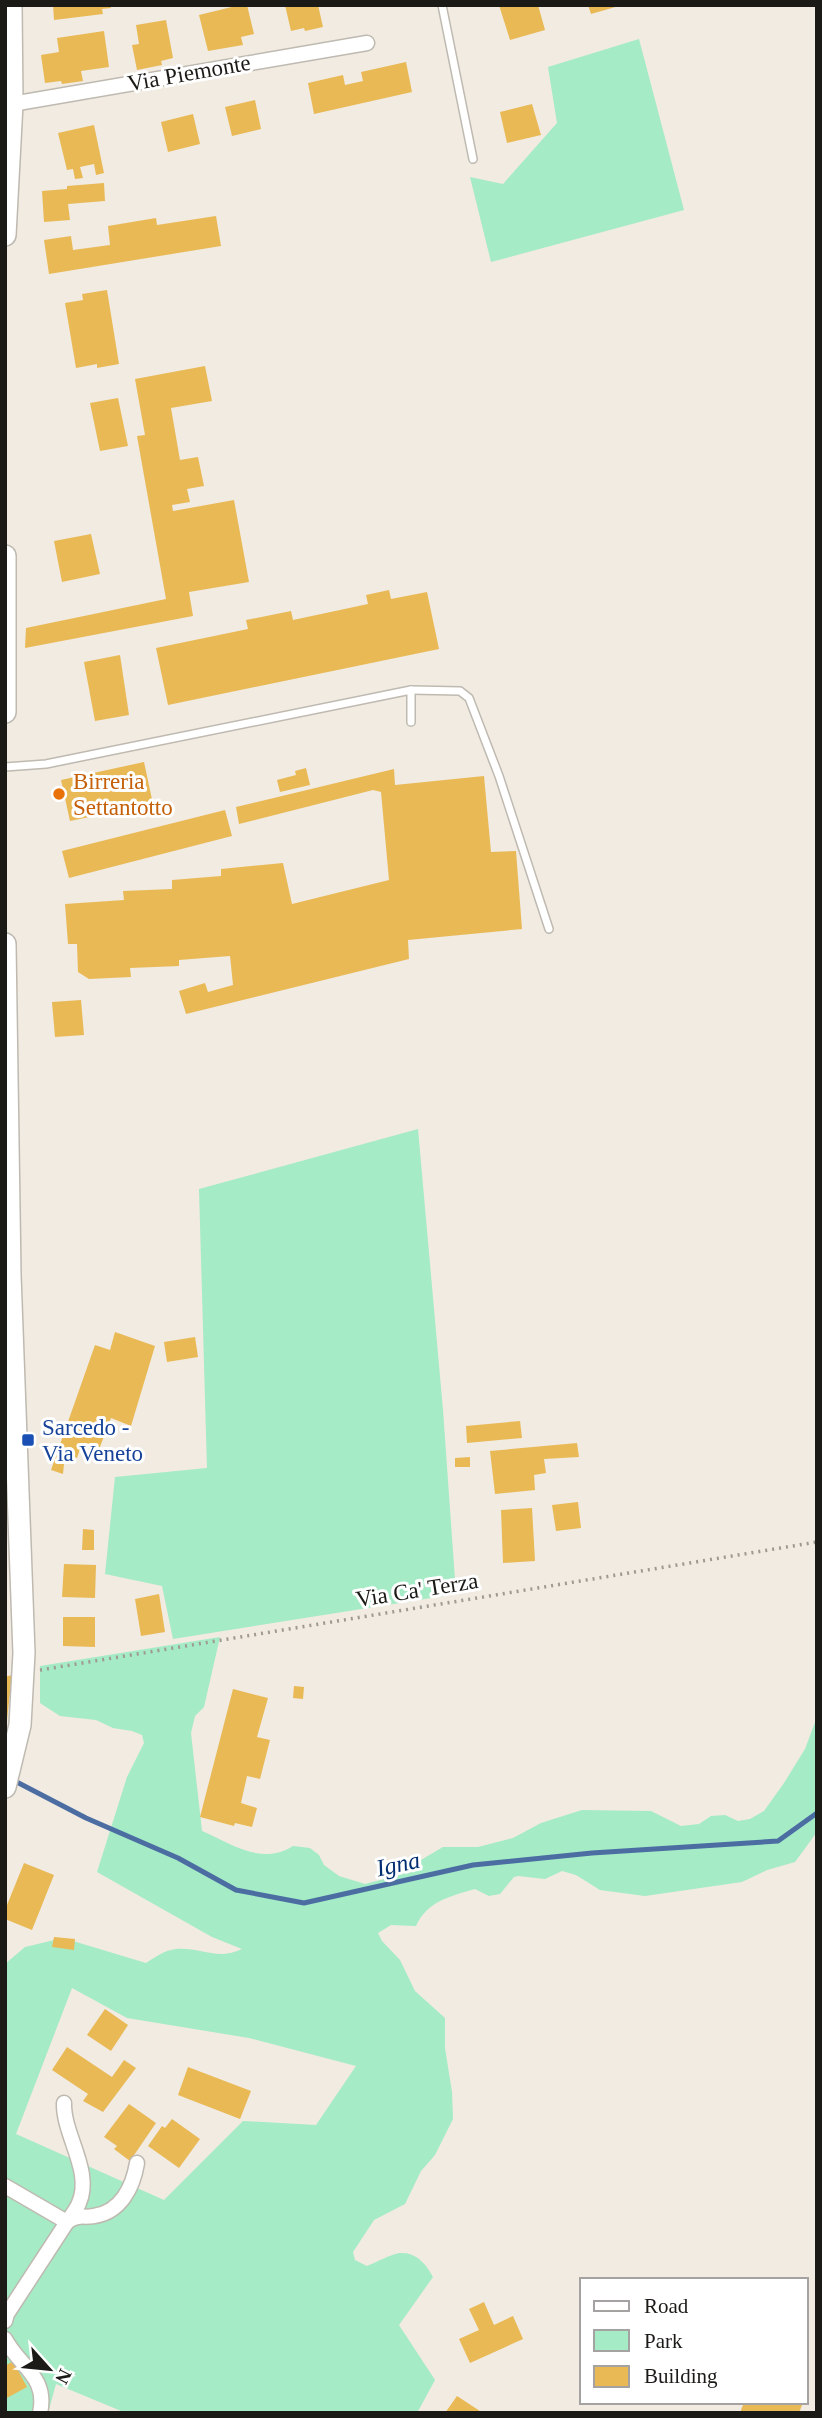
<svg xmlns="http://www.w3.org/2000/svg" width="822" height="2418" font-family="Georgia,serif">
<rect width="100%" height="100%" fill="#f1ebe1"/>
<g fill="#a4ebc6" fill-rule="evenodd">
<polygon points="639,39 684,210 491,262 470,177 503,184 557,123 548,67"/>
<polygon points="418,1129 443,1410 456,1594 173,1639 162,1586 105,1574 115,1477 207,1468 199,1189"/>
<path d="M220 1637 204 1707 195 1716 191 1733 202 1831C232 1844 262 1866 293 1846L310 1848 319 1855 324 1865 339 1876 365 1884 392 1877 443 1847H478L513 1838 541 1823 582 1810 651 1811 681 1826 699 1824 711 1816 725 1815 738 1821 750 1819 764 1811 784 1783 805 1749 817 1717V1832L795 1862 767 1870 742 1882 645 1896 600 1890 576 1875 562 1871 545 1879 518 1876 514 1877 500 1894 489 1896 475 1889C451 1896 427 1901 416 1926L391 1925 378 1933 382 1941 400 1960 415 1991 445 2018V2048L452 2092 453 2119 435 2155 421 2171 405 2204 374 2220 353 2252 355 2260 367 2266C375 2263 393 2253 401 2253 416 2252 427 2265 433 2277L399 2325 435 2380 417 2413H126L56 2384 48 2413H5V1964L25 1947 63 1938 146 1963C155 1957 165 1950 176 1949 200 1947 218 1961 242 1949L212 1937 97 1872 127 1777 144 1743 142 1735 132 1731 113 1728 96 1720 60 1716 40 1703V1666ZM72 1988 127 2018 249 2038 356 2066 316 2125 243 2121 164 2200 16 2134Z"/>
</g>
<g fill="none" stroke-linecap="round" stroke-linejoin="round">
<polyline stroke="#4b6da2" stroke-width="5" points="11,1779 86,1818 178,1858 236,1890 304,1903 473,1865 592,1853 778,1841 817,1813"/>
</g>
<g fill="#e9b956">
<polygon points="53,5 110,5 111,8 102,9 103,14 54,20"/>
<polygon points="240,5 247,5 254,34 241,37 243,45 208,51 199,15"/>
<polygon points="285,5 318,5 323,27 305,31 304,28 291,31"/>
<polygon points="499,5 538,5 545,30 510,40"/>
<polygon points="588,5 618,5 619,6 591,14"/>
<polygon points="166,20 173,58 161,61 162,65 137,70 132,45 139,44 136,25"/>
<polygon points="104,31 109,67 81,71 83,81 62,84 61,81 45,83 41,55 59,52 57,38"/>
<polygon points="406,62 412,92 314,114 308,83 343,75 345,85 363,81 361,72"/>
<polygon points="255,100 261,129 232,136 225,107"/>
<polygon points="532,104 541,135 507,143 500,112"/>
<polygon points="193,114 200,144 168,152 161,122"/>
<polygon points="94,125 104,173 96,175 94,164 80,167 83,178 75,179 73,169 67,170 58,133"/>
<polygon points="104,183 105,201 68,204 70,220 44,222 42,191 67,189 67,186"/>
<polygon points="216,216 221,246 49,274 44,240 71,236 73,250 110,245 108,226 156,218 157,225"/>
<polygon points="107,290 119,364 97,368 97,364 76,368 65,303 83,300 82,294"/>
<polygon points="205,366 212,401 171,408 180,460 198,457 204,486 187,489 190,502 172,505 173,511 234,500 249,582 189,592 193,616 25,648 26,628 166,599 137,436 145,435 135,379"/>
<polygon points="118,398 128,446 100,451 90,403"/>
<polygon points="91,534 100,574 62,582 54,541"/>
<polygon points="389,590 391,599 427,592 439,649 168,705 156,648 248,629 246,620 291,611 293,620 368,604 366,595"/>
<polygon points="120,655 129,715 95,721 84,662"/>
<polygon points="144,762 153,804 70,821 61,780"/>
<polygon points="306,768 310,785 280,792 277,780 296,775 295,771"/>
<polygon points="394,769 395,785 484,776 491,852 516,851 522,929 408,940 409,959 186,1014 179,991 205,983 208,992 233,985 230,956 179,960 179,966 130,968 131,977 89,979 78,972 77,944 68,944 65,904 124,900 123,891 172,889 172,880 221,876 221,869 283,863 292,904 389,880 381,792 373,790 239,824 236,807"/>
<polygon points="225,810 232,836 69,878 62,851"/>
<polygon points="81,1000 84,1035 55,1037 52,1002"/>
<polygon points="115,1332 155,1346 131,1426 111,1418 98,1452 81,1446 77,1458 65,1454 63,1474 51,1470 95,1345 110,1350"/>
<polygon points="195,1337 198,1357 167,1362 164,1342"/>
<polygon points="520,1421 522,1438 467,1443 466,1426"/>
<polygon points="577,1443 579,1457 544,1459 546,1473 534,1475 535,1490 495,1494 490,1451"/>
<polygon points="470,1457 470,1467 455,1467 455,1458"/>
<polygon points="578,1502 581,1528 556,1531 552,1505"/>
<polygon points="532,1508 535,1561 503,1563 501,1510"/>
<polygon points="83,1529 94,1530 94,1550 82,1550"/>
<polygon points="64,1564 96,1565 95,1598 62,1597"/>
<polygon points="159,1594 165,1632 141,1636 135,1599"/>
<polygon points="63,1617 95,1617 95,1647 63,1646"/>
<polygon points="12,1675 7,1720 5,1720 5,1677"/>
<polygon points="294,1686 304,1687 303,1699 293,1698"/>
<polygon points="233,1689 268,1698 257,1737 270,1740 260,1779 247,1776 241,1803 257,1808 252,1827 235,1823 234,1826 200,1817"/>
<polygon points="24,1863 54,1875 32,1930 5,1919 5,1910"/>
<polygon points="54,1937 75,1939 74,1950 52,1947"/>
<polygon points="105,2009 128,2025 111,2051 87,2035"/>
<polygon points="67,2047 112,2077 124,2060 136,2068 103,2112 83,2101 88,2094 52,2070"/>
<polygon points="188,2067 251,2091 240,2119 178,2095"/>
<polygon points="129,2104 156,2123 130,2161 114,2149 117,2146 104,2137"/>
<polygon points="172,2119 200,2139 179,2168 148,2146 162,2126 165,2128"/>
<polygon points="484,2302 494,2325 513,2316 523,2339 470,2363 459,2339 479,2330 469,2309"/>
<polygon points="13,2361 27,2387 5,2399 5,2366"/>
<polygon points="457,2396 483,2413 445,2413"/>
<polygon points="744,2402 795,2402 802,2405 799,2413 740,2413"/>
</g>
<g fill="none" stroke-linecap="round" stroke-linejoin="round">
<defs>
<g id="lane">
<polyline points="442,5 473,159"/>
<polyline points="411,690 460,691 469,698 499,776 549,929"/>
<polyline points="5,767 46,764 411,690 411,722"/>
</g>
<g id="street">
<polyline points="12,104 367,43"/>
<path d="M64 2103C63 2135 93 2171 79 2203 77 2209 71 2216 67 2222"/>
<polyline points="5,2186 67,2222 7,2314 5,2321"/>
<path d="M68 2221C80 2214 82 2218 94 2216 121 2212 133 2187 137 2163"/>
<path d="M5 2339C20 2367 48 2377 40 2413"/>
</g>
<g id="secondary">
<polyline points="5,235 12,104 11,5"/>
<polyline points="5,556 5,712"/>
<polyline points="5,944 10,1275 24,1653 20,1725 5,1787"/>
</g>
</defs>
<use href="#lane" stroke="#bfbab1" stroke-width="10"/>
<use href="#street" stroke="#bfbab1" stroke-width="17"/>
<use href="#secondary" stroke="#bfbab1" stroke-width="24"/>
<polyline stroke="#9e9a92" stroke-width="3.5" stroke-dasharray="2 5" stroke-linecap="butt" points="40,1670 817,1542"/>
<use href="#lane" stroke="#fff" stroke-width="7"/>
<use href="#street" stroke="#fff" stroke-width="14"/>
<use href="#secondary" stroke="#fff" stroke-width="21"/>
</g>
<circle fill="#e8710a" stroke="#fff" stroke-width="2.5" cx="59" cy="794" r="7"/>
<rect fill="#1a4fb4" stroke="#fff" stroke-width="2.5" x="21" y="1433" width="14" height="14" rx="3.5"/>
<g text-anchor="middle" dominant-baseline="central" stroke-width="6" stroke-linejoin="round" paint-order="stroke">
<g font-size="23" fill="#1b1a16" stroke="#fff">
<text transform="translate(189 73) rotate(-10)">Via Piemonte</text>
<text transform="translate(417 1590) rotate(-9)">Via Ca' Terza</text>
</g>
<g font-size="23" fill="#c56008" stroke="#fff" text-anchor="start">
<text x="73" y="781">Birreria<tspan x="73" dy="26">Settantotto</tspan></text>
</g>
<g font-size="23" fill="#164399" stroke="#fff" text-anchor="start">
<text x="42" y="1427">Sarcedo -<tspan x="42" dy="26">Via Veneto</tspan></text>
</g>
<g font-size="24" font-style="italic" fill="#002d71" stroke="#fff">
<text transform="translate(398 1864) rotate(-12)">Igna</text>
</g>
</g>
<rect width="822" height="2418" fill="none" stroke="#1b1a16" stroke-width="14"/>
<rect x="580" y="2278" width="228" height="126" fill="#ffffff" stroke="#a4a3a2" stroke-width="2"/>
<rect x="594" y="2301" width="35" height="10" fill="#ffffff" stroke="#a4a3a2" stroke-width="2"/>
<text x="644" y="2313" font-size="21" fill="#1b1a16">Road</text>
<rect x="594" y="2330" width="35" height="21" fill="#a4ebc6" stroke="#a4a3a2" stroke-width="2"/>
<text x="644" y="2348" font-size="21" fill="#1b1a16">Park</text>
<rect x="594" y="2366" width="35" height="21" fill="#e9b956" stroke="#a4a3a2" stroke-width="2"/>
<text x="644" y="2383" font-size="21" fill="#1b1a16">Building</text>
<g transform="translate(49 2369) rotate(117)" stroke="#ffffff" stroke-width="5" paint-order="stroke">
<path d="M0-5L12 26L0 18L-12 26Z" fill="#1b1a16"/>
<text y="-10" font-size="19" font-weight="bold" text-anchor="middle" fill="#1b1a16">N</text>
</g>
</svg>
